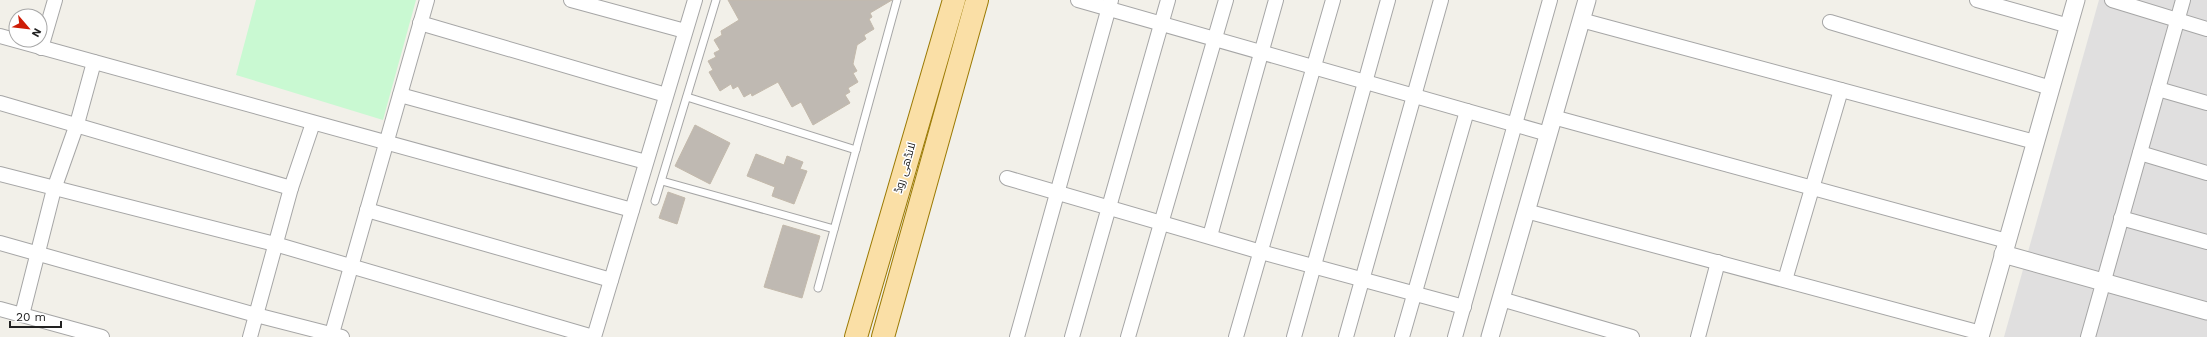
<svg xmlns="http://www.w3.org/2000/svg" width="2207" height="337" font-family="'Work Sans',Cairo,sans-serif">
<rect width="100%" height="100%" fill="#f2f0e9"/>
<polygon fill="#e0dfdf" points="2099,0 2207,0 2207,337 2004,337"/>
<polygon fill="#c9f9d2" points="256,0 416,0 383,120 236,75"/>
<g fill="#bfb9b2" stroke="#c3b9ab">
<polygon points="728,0 892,0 870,13 872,17 869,19 874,29 864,35 866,39 857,45 853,64 857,71 853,73 858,82 848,88 850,92 845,95 850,103 813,125 801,102 792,107 778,82 752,96 751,93 744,97 738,86 733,89 731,84 720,91 709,72 713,70 708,61 716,57 714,53 720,50 714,40 722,35 721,31 739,20"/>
<polygon points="695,125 730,143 710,184 675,166"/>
<polygon points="756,154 784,165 787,156 803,162 800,169 807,171 794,204 772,196 775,187 747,176"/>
<polygon points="668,192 685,198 677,224 659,218"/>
<polygon points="783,225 820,236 802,298 764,287"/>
</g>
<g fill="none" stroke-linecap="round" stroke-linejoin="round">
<defs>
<g id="service">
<polyline points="687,97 856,150"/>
<polyline points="662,181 834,229"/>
<polyline points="655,201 716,0"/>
<polyline points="818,288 897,0"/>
</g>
<g id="minor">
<polyline points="571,0 685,31"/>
<polyline points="1078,0 1548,134"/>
<polyline points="1977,0 2069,26"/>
<polyline points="2112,0 2207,29"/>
<polyline points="1581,20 2035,142"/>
<polyline points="1830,22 2051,88"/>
<polyline points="420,23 666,95"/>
<polyline points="0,36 632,210"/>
<polyline points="41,48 55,0"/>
<polyline points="2158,89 2207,103"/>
<polyline points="400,95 646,162"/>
<polyline points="0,103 291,188"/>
<polyline points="1553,117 2007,241"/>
<polyline points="2140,153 2207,173"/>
<polyline points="0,174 275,244 593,337"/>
<polyline points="1007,178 1261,252 1464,307"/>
<polyline points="367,210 611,280"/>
<polyline points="1526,211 1981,333"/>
<polyline points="2121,218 2207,242"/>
<polyline points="1210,236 1276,0"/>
<polyline points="0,243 256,315 342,337"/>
<polyline points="1785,280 1841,90"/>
<polyline points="1501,299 1632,337"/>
<polyline points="0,309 102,337"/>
<polyline points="22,315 54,189 77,124 94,62"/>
<polyline points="250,337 291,188 313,123"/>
<polyline points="331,337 427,0"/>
<polyline points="594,337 695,0"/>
<polyline points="1017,337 1111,0"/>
<polyline points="1072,337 1168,0"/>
<polyline points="1128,337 1226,0"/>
<polyline points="1236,337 1333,0"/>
<polyline points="1294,337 1388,0"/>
<polyline points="1346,337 1441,0"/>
<polyline points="1402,337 1467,111"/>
<polyline points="1455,337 1550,0"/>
<polyline points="1698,337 1718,262"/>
<polyline points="2088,337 2183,0"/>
</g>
<g id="tertiary">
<polyline points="2003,254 2207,311"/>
<polyline points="1490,337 1587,0"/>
<polyline points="1980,337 2076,0"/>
</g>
<g id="primary">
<polyline points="856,337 954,0"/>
<polyline points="883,337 977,0"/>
</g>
</defs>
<use href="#service" stroke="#a6a6a6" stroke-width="9"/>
<use href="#minor" stroke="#a6a6a6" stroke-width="16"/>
<use href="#tertiary" stroke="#a6a6a6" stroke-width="19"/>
<use href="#primary" stroke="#9b7a04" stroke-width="24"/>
<use href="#service" stroke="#fff" stroke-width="7"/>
<use href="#minor" stroke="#fff" stroke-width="14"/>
<use href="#tertiary" stroke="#fff" stroke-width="17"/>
<use href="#primary" stroke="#fadfa6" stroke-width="22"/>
</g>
<g text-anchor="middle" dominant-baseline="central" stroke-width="3" stroke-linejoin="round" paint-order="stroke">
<g font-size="11" fill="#222" stroke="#fff">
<text transform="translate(905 168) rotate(-74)">لانڈھی روڈ</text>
</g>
</g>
<g transform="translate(28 28) rotate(118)"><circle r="19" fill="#ffffff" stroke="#a7a7a7"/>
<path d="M0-3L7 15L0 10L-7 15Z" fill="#ce1c06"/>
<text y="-6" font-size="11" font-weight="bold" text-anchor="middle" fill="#222222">N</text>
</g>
<path d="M10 321v6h51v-6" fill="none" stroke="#222222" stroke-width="2"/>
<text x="16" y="321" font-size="12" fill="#222222" stroke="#ffffff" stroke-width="3" paint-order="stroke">20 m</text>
</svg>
